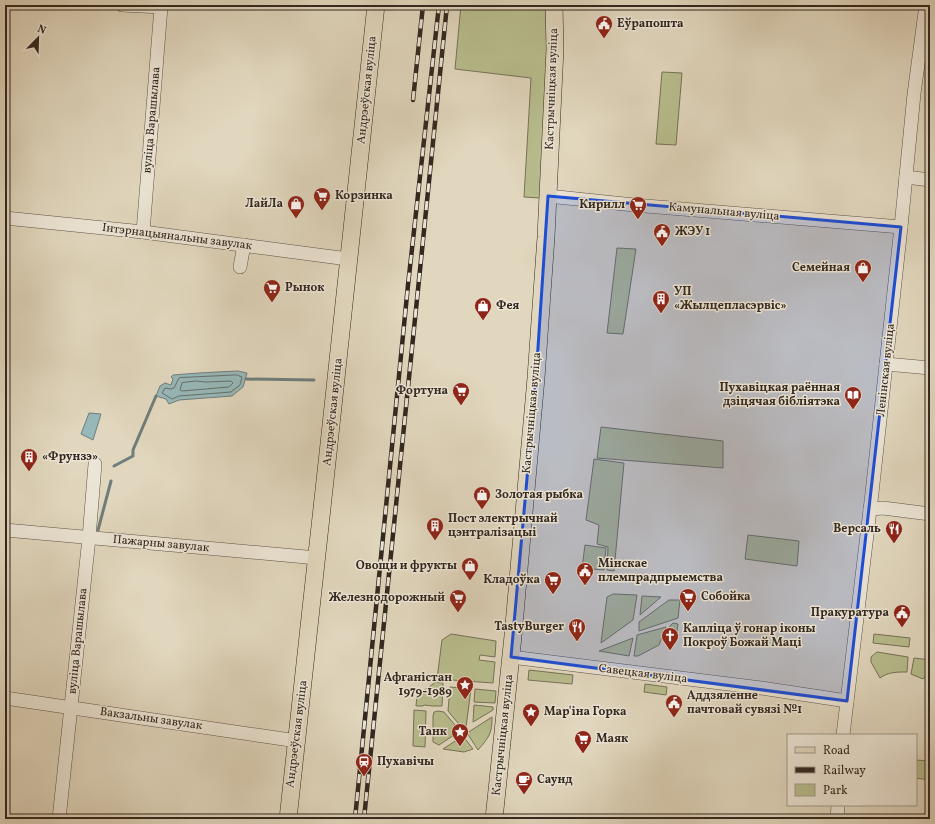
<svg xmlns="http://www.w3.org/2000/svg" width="935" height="824" font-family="Vollkorn,serif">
<rect width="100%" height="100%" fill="#e1d7be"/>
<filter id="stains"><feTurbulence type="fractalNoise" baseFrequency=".005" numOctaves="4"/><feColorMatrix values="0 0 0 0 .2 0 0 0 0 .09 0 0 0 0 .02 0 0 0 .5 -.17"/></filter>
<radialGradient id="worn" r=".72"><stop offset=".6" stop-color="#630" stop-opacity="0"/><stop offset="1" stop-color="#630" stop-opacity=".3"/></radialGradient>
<g fill="#b8bd8e" stroke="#767257">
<polygon points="461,5 547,5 549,49 540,198 524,197 531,78 455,69"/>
<polygon points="662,72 682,73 676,145 656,144"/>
<polygon points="617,248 636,249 623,334 607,333"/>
<polygon points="601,427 723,441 723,468 597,458"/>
<polygon points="594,459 624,463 614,571 607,570 608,547 597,544 599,525 586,520"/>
<polygon points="748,535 799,541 797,566 745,559"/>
<polygon points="585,545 606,548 604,570 582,568"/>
<polygon points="613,594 637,595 633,620 601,643 607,597"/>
<polygon points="642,596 661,597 640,615"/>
<polygon points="669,600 680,600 678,618 639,631 639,622"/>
<polygon points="673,623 678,624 675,643 665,643 670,626"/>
<polygon points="666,627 659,645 638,656 634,656 637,635"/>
<polygon points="451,634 496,641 495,657 480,655 479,660 495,662 493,683 437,679 442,640"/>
<polygon points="874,634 910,638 909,647 873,643"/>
<polygon points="633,638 629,656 599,651"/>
<path d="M877 652 908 657 907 672C897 672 888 672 880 678L871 662V657Z"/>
<polygon points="914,658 930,660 930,671 923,679 911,674"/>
<polygon points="529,670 573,675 572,684 528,680"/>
<polygon points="436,682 443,683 442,706 432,706 424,705 423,706 416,706 417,695"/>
<polygon points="645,684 667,687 666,695 644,692"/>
<polygon points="450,687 471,689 466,727 463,729 448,711"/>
<polygon points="475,689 496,691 495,703 474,702"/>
<polygon points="474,705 493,707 493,710 473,722"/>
<polygon points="414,710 426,711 425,747 413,746"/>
<polygon points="438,711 444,712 460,731 439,745 433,742 433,716 434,712"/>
<path d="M492 717C492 734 489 737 478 750L467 733Z"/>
<polygon points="463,736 473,749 464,752 443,749"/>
<polygon points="916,760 930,761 930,780 916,778"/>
</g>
<g fill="#97b8b9" stroke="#6f7e7c">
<path d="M238 371 247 373 243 387 232 396 179 400 169 404 166 399 156 396 160 386 165 383 171 385 173 379 171 377 173 375C195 373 216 372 238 371Z"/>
<polygon points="89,413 101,414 93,440 81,434"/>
</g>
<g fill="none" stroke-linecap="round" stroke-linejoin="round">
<g stroke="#65706c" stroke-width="1">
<polygon points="237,375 242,377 240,385 231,392 179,396 172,399 162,393 165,388 171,389 174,388 179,378"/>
<polygon points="196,381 205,382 231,381 233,383 229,387 182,391 180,390 182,383"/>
</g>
<g stroke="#6f7e7c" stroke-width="3">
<polyline points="246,379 314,380"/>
<polyline points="114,466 133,456 133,450 156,396"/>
<polyline points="98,530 111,481"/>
</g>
<defs>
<g id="minor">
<polyline points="122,5 161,7 143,232"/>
<polyline points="906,177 930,180"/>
<polyline points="548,196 634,205 901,227"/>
<polyline points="5,218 143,232 348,259"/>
<polyline points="240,267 244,245"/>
<polyline points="886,364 930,368"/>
<polyline points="870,509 883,508 930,514"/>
<polyline points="5,530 317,558"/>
<polyline points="511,657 761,688 847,701"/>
<polyline points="5,698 297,741"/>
<polyline points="843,735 872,493 901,227 914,94 926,5"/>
<polyline points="59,819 89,538 95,464"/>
<polyline points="837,819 838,805"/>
</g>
<g id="major">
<path d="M288 819C319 548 346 276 376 5"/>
<polyline points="494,819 513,636 536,378 546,237 555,49 554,5"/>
</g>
</defs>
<use href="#minor" stroke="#5e5448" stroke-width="14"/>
<use href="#major" stroke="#332820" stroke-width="18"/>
<use href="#minor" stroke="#ece5d5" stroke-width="13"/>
<use href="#major" stroke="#e1d7be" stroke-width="17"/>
<defs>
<g id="rail">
<polyline points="413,100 423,5"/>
<polyline points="355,819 408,285 439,5"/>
<polyline points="364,819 447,5"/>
</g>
</defs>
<use href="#rail" stroke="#332820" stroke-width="4.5"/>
<use href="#rail" stroke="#ece5d5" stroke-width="3" stroke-dasharray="9" stroke-linecap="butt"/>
</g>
<path fill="#1d4ed8" fill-opacity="0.2" stroke="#1d4ed8" stroke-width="3" stroke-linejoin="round" d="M548 196 901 227 847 701 511 657 536 378Z"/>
<defs>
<symbol id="civic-pin" viewBox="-11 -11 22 30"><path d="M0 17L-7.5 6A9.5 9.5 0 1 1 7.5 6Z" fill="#8f2418" stroke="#ece5d5"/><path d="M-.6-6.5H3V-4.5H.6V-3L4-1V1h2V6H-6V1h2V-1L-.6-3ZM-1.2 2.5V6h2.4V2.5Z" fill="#fff"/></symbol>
<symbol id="supermarket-pin" viewBox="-11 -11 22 30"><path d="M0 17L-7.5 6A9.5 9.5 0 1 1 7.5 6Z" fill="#8f2418" stroke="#ece5d5"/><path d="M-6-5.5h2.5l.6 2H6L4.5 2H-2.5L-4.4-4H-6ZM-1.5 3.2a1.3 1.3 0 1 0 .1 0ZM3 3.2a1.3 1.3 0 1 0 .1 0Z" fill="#fff"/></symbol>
<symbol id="shop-pin" viewBox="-11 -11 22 30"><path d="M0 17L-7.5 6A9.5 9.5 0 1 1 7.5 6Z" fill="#8f2418" stroke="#ece5d5"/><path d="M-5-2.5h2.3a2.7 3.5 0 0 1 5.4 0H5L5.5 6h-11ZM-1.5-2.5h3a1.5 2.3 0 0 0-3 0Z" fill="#fff"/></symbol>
<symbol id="building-pin" viewBox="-11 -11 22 30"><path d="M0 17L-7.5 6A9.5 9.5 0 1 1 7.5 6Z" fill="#8f2418" stroke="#ece5d5"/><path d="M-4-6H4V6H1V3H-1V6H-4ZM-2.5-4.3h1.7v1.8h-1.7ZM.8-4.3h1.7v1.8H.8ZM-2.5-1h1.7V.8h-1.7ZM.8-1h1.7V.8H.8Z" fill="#fff"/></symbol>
<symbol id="library-pin" viewBox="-11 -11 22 30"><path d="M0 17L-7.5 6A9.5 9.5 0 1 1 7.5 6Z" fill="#8f2418" stroke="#ece5d5"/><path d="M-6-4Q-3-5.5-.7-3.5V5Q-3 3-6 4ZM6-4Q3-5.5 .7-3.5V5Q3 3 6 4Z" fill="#fff"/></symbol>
<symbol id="restaurant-pin" viewBox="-11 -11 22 30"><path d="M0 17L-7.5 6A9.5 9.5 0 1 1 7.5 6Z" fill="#8f2418" stroke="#ece5d5"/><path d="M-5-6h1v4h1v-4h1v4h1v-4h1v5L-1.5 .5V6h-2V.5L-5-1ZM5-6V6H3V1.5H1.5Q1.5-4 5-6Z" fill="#fff"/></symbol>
<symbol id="church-pin" viewBox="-11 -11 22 30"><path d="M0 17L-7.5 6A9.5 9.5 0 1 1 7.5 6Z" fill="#8f2418" stroke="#ece5d5"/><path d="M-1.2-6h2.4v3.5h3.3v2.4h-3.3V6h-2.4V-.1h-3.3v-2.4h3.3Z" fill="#fff"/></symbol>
<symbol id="sight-pin" viewBox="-11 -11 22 30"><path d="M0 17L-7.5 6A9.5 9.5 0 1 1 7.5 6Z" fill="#8f2418" stroke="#ece5d5"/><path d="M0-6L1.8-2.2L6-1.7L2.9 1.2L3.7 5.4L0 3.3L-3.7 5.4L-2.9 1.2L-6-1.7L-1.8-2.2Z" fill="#fff"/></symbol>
<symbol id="station-pin" viewBox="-11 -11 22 30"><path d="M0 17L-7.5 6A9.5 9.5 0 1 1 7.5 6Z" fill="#8f2418" stroke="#ece5d5"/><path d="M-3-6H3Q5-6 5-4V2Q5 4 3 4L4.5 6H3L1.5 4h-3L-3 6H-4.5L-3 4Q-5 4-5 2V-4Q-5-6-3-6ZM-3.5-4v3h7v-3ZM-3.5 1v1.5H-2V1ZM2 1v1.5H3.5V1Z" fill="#fff"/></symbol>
<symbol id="cafe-pin" viewBox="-11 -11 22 30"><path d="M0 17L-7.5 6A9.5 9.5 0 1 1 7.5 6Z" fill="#8f2418" stroke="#ece5d5"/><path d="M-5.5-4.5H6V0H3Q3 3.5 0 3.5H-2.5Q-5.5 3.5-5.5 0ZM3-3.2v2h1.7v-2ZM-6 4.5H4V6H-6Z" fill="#fff"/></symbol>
</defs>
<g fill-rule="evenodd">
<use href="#civic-pin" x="594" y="14" width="20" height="27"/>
<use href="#supermarket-pin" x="312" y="186" width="20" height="27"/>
<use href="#shop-pin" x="286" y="194" width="20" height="27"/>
<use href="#supermarket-pin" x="628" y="195" width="20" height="27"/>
<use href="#civic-pin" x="652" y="222" width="20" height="27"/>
<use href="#shop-pin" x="853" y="258" width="20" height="27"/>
<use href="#supermarket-pin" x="262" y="278" width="20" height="27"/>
<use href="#building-pin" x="651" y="289" width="20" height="27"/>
<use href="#shop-pin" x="473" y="296" width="20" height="27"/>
<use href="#supermarket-pin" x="451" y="381" width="20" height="27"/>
<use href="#library-pin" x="843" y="385" width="20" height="27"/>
<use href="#building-pin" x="19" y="447" width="20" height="27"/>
<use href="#shop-pin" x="472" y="485" width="20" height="27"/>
<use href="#building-pin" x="425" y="516" width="20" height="27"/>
<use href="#restaurant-pin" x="884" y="519" width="20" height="27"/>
<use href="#shop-pin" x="460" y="556" width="20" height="27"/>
<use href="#civic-pin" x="575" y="561" width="20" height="27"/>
<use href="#supermarket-pin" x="543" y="570" width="20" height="27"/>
<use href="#supermarket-pin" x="678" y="587" width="20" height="27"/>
<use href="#supermarket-pin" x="448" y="588" width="20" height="27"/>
<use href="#civic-pin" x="892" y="603" width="20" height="27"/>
<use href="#restaurant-pin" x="567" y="617" width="20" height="27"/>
<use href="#church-pin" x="660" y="626" width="20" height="27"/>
<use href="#sight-pin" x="455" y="675" width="20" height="27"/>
<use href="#civic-pin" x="664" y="693" width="20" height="27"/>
<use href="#sight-pin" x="521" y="702" width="20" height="27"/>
<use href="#sight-pin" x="450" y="722" width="20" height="27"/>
<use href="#supermarket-pin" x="573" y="729" width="20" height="27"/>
<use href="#station-pin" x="354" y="752" width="20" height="27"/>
<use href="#cafe-pin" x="514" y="770" width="20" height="27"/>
</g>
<g text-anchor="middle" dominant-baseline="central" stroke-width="3" stroke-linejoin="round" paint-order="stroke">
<g font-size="12" font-weight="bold" fill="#332820" stroke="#ece5d5" text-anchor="start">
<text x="617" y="24">Еўрапошта</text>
<text x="335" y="196">Корзинка</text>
<text x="283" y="204" text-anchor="end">ЛайЛа</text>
<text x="625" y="205" text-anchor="end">Кирилл</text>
<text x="675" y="232">ЖЭУ 1</text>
<text x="850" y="268" text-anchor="end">Семейная</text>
<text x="285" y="288">Рынок</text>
<text x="674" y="292">УП<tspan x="674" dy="14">«Жылцепласэрвіс»</tspan></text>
<text x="496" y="306">Фея</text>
<text x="840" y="388" text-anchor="end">Пухавіцкая раённая<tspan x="840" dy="14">дзіцячая бібліятэка</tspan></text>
<text x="448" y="391" text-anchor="end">Фортуна</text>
<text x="42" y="457">«Фрунзэ»</text>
<text x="495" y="495">Золотая рыбка</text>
<text x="448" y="519">Пост электрычнай<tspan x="448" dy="14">цэнтралізацыі</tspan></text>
<text x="881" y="529" text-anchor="end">Версаль</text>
<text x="598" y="564">Мінскае<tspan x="598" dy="14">племпрадпрыемства</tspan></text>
<text x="457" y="566" text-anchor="end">Овощи и фрукты</text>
<text x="540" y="580" text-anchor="end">Кладоўка</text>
<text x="701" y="597">Собойка</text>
<text x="445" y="598" text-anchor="end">Железнодорожный</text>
<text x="889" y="613" text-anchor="end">Пракуратура</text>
<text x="564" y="627" text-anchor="end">TastyBurger</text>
<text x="683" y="629">Капліца ў гонар іконы<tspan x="683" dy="14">Покроў Божай Маці</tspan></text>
<text x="452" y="678" text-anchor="end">Афганістан<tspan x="452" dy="14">1979-1989</tspan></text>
<text x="687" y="696">Аддзяленне<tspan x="687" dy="14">пачтовай сувязі №1</tspan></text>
<text x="544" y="712">Мар'іна Горка</text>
<text x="447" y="732" text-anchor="end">Танк</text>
<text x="596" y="739">Маяк</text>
<text x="377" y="762">Пухавічы</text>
<text x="537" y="780">Саунд</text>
</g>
<g font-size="12" fill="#332820" stroke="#ece5d5">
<text transform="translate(552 89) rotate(-88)">Кастрычніцкая вуліца</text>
<text transform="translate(367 90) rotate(-84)">Андрэеўская вуліца</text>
<text transform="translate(152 120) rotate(-85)">вуліца Варашылава</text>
<text transform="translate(724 212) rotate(5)">Камунальная вуліца</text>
<text transform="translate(177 237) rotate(7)">Інтэрнацыянальны завулак</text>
<text transform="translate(886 370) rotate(-84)">Ленінская вуліца</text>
<text transform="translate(333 412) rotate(-84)">Андрэеўская вуліца</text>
<text transform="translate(532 413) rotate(-85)">Кастрычніцкая вуліца</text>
<text transform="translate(161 544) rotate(5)">Пажарны завулак</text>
<text transform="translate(78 641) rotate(-84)">вуліца Варашылава</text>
<text transform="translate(643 674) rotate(7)">Савецкая вуліца</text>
<text transform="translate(151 719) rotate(8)">Вакзальны завулак</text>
<text transform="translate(297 734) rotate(-83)">Андрэеўская вуліца</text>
<text transform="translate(503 735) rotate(-84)">Кастрычніцкая вуліца</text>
</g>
</g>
<rect width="935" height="824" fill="none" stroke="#e1d7be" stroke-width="20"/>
<rect x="6" y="6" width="923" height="812" fill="none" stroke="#332820" stroke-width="2"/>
<rect x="10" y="10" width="915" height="804" fill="none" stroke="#332820"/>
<rect x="787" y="734" width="130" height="72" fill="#ece5d5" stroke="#a2998d"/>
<rect x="795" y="747" width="20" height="6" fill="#e1d7be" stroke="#a2998d"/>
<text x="823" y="754" font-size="12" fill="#332820">Road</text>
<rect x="795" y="767" width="20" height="6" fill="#332820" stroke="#a2998d"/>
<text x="823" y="774" font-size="12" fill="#332820">Railway</text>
<rect x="795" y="784" width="20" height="12" fill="#b8bd8e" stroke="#a2998d"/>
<text x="823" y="794" font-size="12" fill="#332820">Park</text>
<g transform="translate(38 38) rotate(23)" stroke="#ece5d5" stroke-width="3" paint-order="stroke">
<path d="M0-3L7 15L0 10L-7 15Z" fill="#332820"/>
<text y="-6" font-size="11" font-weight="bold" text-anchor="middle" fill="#332820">N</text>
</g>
<rect width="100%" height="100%" filter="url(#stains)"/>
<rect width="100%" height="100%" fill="url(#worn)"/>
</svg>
